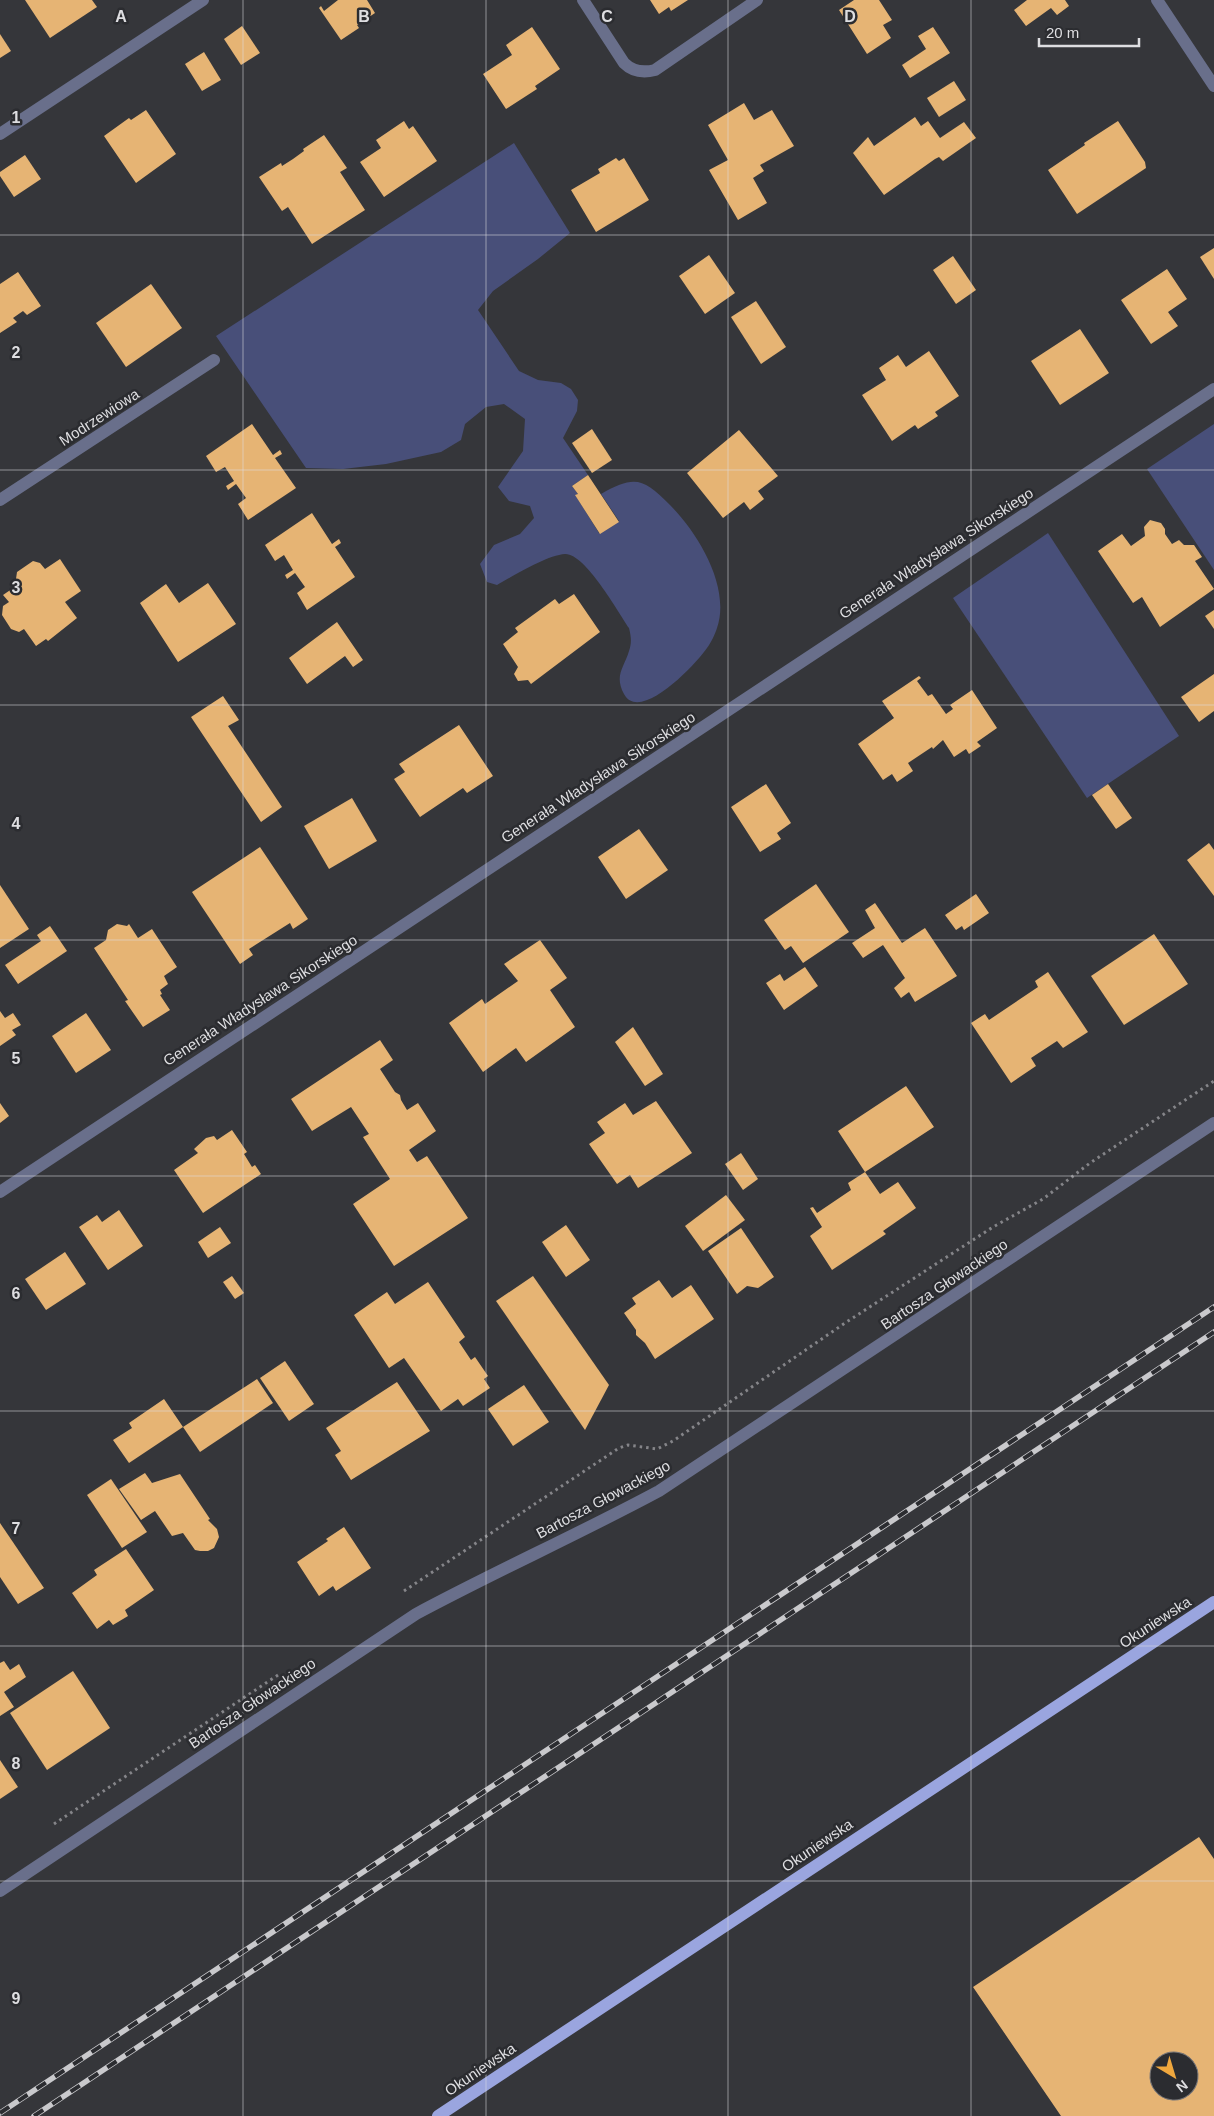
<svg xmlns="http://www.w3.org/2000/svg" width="1214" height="2116" font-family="Arial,sans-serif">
<rect width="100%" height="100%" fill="#35363a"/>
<g fill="#484f79">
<path d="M514 143 570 233 538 259 493 291 478 310 519 371 538 380 561 383 571 389 578 400 577 411 563 438 588 475 572 486 578 494 576 496 599 533 619 521 601 494C635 475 643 478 670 505 698 533 731 587 717 628 715 634 711 643 707 648 697 663 640 724 624 694 614 675 624 668 629 651 632 643 631 636 629 628 618 612 585 553 565 554 547 555 513 576 497 585L487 582 480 564 494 545 520 534 534 518 530 506 509 501 498 487 523 451 525 419 504 404 486 407 465 424 461 440 441 452 386 464 343 469 306 468 216 336Z"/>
<polygon points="1214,424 1214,570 1147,469"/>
<polygon points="1048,533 1179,736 1087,798 953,598"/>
</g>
<g fill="#e6b474" fill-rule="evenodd">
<polygon points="25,0 92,0 97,7 50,38"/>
<polygon points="338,0 367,0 375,13 357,25 359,28 341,40 319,8 321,6 324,11"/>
<polygon points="650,0 688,0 671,11 669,7 659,14"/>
<polygon points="854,0 879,0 892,20 883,25 891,38 867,54 839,10"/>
<polygon points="1027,0 1065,0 1069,6 1057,15 1051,8 1026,26 1014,10"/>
<polygon points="242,26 260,53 241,65 224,39"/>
<polygon points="532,27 560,69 535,86 537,89 506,109 483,74 512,55 506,45"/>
<polygon points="933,27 950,53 910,78 902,65 926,49 918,36"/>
<polygon points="0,34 11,51 0,58"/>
<polygon points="204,52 221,80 202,91 185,64"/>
<polygon points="954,81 966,100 939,117 927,98"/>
<polygon points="744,103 754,120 772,110 794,146 760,165 764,171 753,178 767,203 738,220 709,170 728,160 708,125"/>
<polygon points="146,110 176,154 136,183 104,136 129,118 131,120"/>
<polygon points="915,117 921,126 928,121 940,138 964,122 976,138 943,161 939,157 935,159 884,195 853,153 868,137 874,146"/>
<polygon points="404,121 409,129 413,126 437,161 384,197 360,162 381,148 376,140"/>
<polygon points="1118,121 1145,162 1146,168 1077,214 1048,170 1085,145 1084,143"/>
<polygon points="324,135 347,168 340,172 365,210 312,244 288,207 282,211 259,177 281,163 282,166 293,159 304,151 303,149"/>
<polygon points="25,155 41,179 14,197 0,176 0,172"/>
<polygon points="616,158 619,161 624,158 649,200 596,232 571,190 600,173 598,169"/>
<polygon points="1214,248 1214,279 1200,257"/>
<polygon points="709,255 735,293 705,314 679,276"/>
<polygon points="953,256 976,290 956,304 933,270"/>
<polygon points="1167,269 1187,299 1168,312 1178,326 1151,344 1121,300"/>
<polygon points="18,272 41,306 27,315 23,311 13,318 17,322 0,333 0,284"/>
<polygon points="151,284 182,328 126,367 96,323"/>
<polygon points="756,301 786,347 761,364 731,317"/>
<polygon points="1080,329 1109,373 1060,405 1031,361"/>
<polygon points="929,351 959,396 935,412 938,416 918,429 915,425 892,441 862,395 886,380 879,368 898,355 906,367"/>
<polygon points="252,424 273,455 280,450 282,454 275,458 296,488 248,520 238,504 246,498 236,484 228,490 226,486 234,481 225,467 216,472 206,456"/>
<polygon points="592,429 612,460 592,473 572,443"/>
<polygon points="739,430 778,476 758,491 764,499 750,510 744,502 723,518 687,473"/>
<polygon points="588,475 619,522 600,534 575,495 578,494 572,486"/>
<polygon points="312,513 332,544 339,539 341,543 335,547 355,577 307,610 297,593 305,587 295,573 287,579 285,575 293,570 284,555 275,561 265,545"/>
<polygon points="1150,520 1161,523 1165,529 1165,534 1172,544 1179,540 1184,545 1194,545 1202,557 1195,561 1214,589 1160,627 1142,597 1133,603 1098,551 1122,534 1131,546 1145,536 1144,527"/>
<polygon points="60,559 81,591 65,602 77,618 48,641 46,639 36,646 24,629 19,632 11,629 2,615 3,606 9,602 3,595 19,584 16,579 17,572 33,561 40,563 45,569"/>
<polygon points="208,583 236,624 178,662 140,603 166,584 179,603"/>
<polygon points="574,594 600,632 531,684 528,680 518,681 514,674 518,667 503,644 518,632 515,628 555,599 559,604"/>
<polygon points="1214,610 1214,629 1205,616"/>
<polygon points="337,622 363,660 353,667 345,656 307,684 289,658"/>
<polygon points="1214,674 1214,711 1199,722 1181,697"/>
<polygon points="919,676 921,678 917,681 928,696 932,694 946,714 953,709 950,705 972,690 997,728 977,742 981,746 969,754 966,749 954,757 943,740 933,749 932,747 908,763 913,771 897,782 892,774 883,780 858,744 894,718 882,701"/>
<polygon points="223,696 239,720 228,726 282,807 261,822 191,717"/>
<polygon points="459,725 493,776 467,793 463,788 420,817 394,779 405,772 399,764"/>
<polygon points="766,784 791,823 777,833 781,839 760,852 731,807"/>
<polygon points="1108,784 1132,818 1116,829 1092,795"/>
<polygon points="352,798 377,841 329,869 304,826"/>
<polygon points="639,829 668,870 626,899 598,857"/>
<polygon points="1209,843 1214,850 1214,896 1187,860"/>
<polygon points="260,847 308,919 293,929 290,923 249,949 253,955 240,964 192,892"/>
<polygon points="816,884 849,932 803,963 791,946 785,950 764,920"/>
<polygon points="0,885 29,929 0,948"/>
<polygon points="976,894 989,913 964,930 962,926 956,930 945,915"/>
<polygon points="875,903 902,943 925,928 957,976 915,1002 909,992 901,998 894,988 905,978 883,945 863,958 852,943 875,928 865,910"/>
<polygon points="117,924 127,926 129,924 138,938 152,929 177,967 164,976 168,984 160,990 162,994 160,995 170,1010 143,1027 125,1001 128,1000 94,948 106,940 108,930"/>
<polygon points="50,926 67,951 18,984 5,965 41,941 37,935"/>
<polygon points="1154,934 1188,984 1124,1025 1091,976"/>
<polygon points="540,940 567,978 550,990 575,1027 526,1062 516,1048 483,1072 449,1023 482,999 485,1004 518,981 504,964"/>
<polygon points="805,967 818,986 784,1010 766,983 780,974 784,981"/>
<polygon points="1048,972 1088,1032 1063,1048 1057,1041 1031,1058 1036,1066 1011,1083 971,1023 985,1014 989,1020 1038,987 1035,981"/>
<polygon points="0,1011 5,1018 13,1013 21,1025 12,1030 16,1035 0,1046"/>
<polygon points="86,1013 111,1050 76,1073 52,1036"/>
<polygon points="633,1027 663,1074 645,1086 615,1042"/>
<polygon points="380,1040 393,1060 380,1069 395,1092 400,1095 401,1100 407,1110 418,1103 436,1131 409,1150 417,1162 427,1156 468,1218 394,1266 353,1204 390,1179 363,1137 369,1134 351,1107 312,1131 291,1099"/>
<polygon points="906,1086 934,1127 865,1172 880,1194 898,1182 916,1208 883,1231 886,1234 832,1270 810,1236 822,1227 810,1208 813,1207 817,1213 851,1190 848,1183 865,1172 838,1131"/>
<polygon points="656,1101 692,1153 638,1188 630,1175 617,1184 589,1144 605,1133 597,1122 625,1103 633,1115"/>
<polygon points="0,1103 9,1116 0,1123"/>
<polygon points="232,1130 247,1152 244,1154 252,1167 255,1165 261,1174 203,1213 174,1170 198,1153 194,1149 206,1138 214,1136 217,1140"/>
<polygon points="741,1153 758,1179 743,1190 725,1164"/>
<polygon points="726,1195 745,1220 703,1251 685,1226"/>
<polygon points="119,1210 143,1246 108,1270 79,1227 97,1215 102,1222"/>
<polygon points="566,1225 590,1260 566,1277 542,1242"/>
<polygon points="220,1227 231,1243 208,1258 198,1242"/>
<polygon points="741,1228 774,1277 758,1288 747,1286 737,1294 708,1251"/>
<polygon points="65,1252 86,1284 46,1310 25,1279"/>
<polygon points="232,1276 244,1293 235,1299 223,1282"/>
<polygon points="533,1276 609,1385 585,1430 496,1301"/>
<polygon points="659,1280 672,1298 691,1285 714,1319 655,1359 645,1343 636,1335 636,1330 624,1313 636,1304 632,1298"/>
<polygon points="428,1282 465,1337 459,1342 471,1360 475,1357 488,1376 484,1379 490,1388 463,1406 458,1399 441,1411 404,1358 389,1368 354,1315 387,1292 395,1304"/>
<polygon points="285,1361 314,1404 289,1421 260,1378"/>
<polygon points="257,1379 273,1403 200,1452 183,1427"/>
<polygon points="397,1382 430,1431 351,1480 335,1455 341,1451 326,1428"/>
<polygon points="524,1385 549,1422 513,1446 488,1409"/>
<polygon points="164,1399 183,1427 129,1463 113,1440 132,1428 129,1423"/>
<polygon points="145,1473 152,1483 180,1474 210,1519 208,1520 217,1529 219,1537 214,1548 208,1551 200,1551 195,1550 183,1533 172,1536 155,1511 141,1520 119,1489"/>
<polygon points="111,1479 147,1532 122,1548 87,1495"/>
<polygon points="0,1523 44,1588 18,1604 0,1577"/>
<polygon points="344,1527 371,1568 336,1591 333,1586 319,1596 297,1562 328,1541 326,1539"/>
<polygon points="126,1549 154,1590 125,1610 128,1616 113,1625 109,1620 97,1629 72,1593 97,1575 94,1570"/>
<polygon points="4,1661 10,1670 19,1664 26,1677 4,1692 14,1707 0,1716 0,1663"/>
<polygon points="73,1671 110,1728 47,1770 10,1713"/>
<polygon points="0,1760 18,1787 0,1799"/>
<path d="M1199 1837 1214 1859V2116H1061L973 1987ZM1159 2061H1189V2091H1159Z"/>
</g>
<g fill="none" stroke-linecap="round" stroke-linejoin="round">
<g stroke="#858589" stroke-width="3" stroke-dasharray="2.5 4" stroke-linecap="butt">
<polyline points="404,1591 619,1448 628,1445 657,1449 673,1441 845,1323 993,1227 1043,1199 1090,1163 1214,1081"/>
<polyline points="54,1824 278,1675"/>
</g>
<g stroke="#696f8b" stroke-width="12">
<path d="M583 0 624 63C633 72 643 73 655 70L757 0"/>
<polyline points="1157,0 1214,86"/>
<polyline points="0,134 203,0"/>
<polyline points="0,500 214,360"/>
<polyline points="0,1192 1214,389"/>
<path d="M0 1891 416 1614C496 1571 579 1534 659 1491L1214 1123"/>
</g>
<polyline stroke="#9aa5df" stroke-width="12" points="438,2116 1214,1602"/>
<defs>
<g id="rail">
<polyline points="0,2113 1214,1307"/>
<polyline points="34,2116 1214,1332"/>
</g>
</defs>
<use href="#rail" stroke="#c9c9cc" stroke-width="5.5"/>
<use href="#rail" stroke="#2b2c30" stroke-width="4" stroke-dasharray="11" stroke-linecap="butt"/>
</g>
<path fill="none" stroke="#dedee1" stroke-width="1" stroke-opacity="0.55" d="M243 0V2116M486 0V2116M728 0V2116M971 0V2116M0 235H1214M0 470H1214M0 705H1214M0 940H1214M0 1176H1214M0 1411H1214M0 1646H1214M0 1881H1214"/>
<g text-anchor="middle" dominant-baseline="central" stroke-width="5" stroke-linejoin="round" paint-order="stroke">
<g font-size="15" fill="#dedee1" stroke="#2b2c30">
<text transform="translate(99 417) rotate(-33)">Modrzewiowa</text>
<text transform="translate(936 553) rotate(-33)">Generała Władysława Sikorskiego</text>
<text transform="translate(598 777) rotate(-33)">Generała Władysława Sikorskiego</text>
<text transform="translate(260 1000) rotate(-33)">Generała Władysława Sikorskiego</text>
<text transform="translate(944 1284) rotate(-34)">Bartosza Głowackiego</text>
<text transform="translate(603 1499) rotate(-28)">Bartosza Głowackiego</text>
<text transform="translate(1155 1622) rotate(-33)">Okuniewska</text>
<text transform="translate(252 1703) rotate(-34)">Bartosza Głowackiego</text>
<text transform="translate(817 1845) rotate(-34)">Okuniewska</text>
<text transform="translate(480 2069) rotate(-34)">Okuniewska</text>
</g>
</g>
<g font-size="16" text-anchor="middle" font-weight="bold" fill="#dedee1" stroke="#2b2c30" stroke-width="5" stroke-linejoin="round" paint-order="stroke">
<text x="121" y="22">A</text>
<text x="364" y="22">B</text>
<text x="607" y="22">C</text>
<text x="850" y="22">D</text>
<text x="16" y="123">1</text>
<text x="16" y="358">2</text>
<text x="16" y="593">3</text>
<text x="16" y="829">4</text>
<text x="16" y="1064">5</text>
<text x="16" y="1299">6</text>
<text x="16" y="1534">7</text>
<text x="16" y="1769">8</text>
<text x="16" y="2004">9</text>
</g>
<g transform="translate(1174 2076) rotate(142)"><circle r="24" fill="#2b2c30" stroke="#737377"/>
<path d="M0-4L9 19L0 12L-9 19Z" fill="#efa73e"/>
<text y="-8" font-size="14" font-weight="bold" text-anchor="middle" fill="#dedee1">N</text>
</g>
<path d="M1039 38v8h100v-8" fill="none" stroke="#dedee1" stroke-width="2.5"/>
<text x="1046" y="38" font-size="15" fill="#dedee1" stroke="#2b2c30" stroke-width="4" paint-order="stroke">20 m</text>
</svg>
